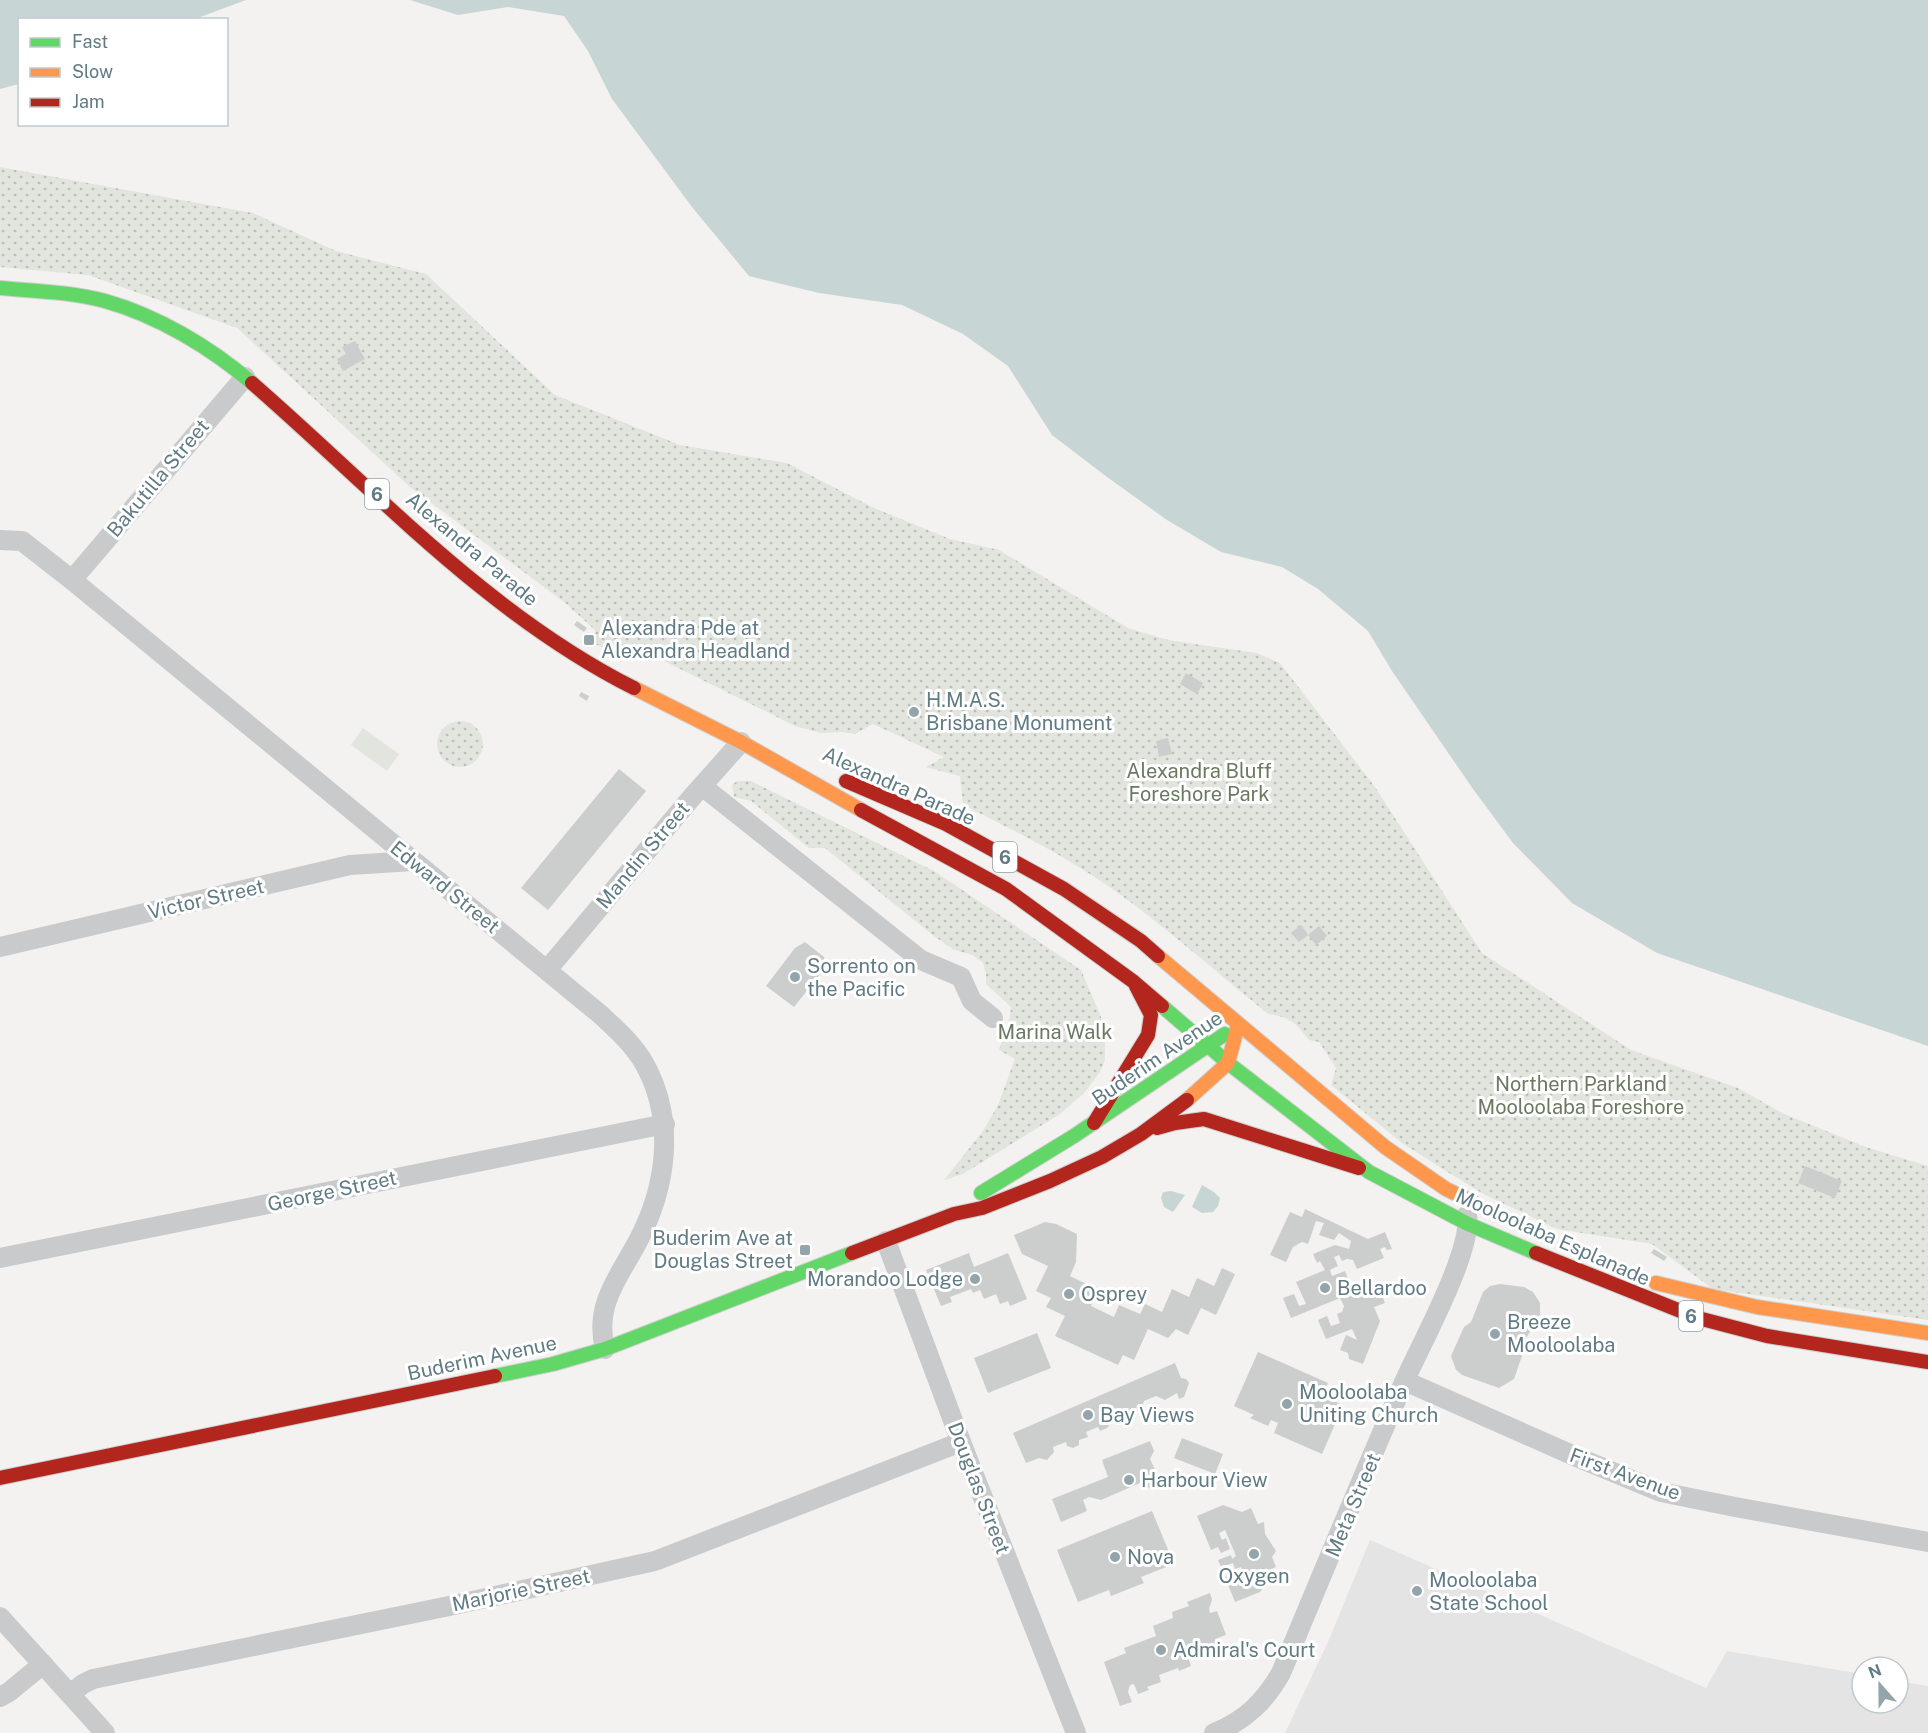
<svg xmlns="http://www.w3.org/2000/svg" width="1928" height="1733" font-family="'Public Sans',sans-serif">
<defs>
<pattern id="green-dots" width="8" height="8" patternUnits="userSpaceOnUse" patternTransform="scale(1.5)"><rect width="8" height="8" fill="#e2e5dd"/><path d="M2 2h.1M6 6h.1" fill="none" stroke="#bbbfb9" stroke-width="1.8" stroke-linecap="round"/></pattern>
</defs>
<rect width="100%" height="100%" fill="#f3f2f0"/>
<polygon fill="#e3e4e3" points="1370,1540 1706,1688 1727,1651 1862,1674 1862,1703 1898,1703 1898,1681 1928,1686 1928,1733 1285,1733 1328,1642"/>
<g fill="url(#green-dots)">
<path d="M0 167 253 213 336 251 426 274 555 395 680 445 787 463 874 508 950 539 999 550 1128 628 1168 640 1257 653 1280 663 1375 787 1482 953 1631 1050 1738 1088 1784 1114 1866 1147 1928 1166V1320L1713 1289 1652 1244 1557 1229 1485 1195 1446 1171 1402 1143 1331 1085 1336 1068 1319 1042 1309 1040C1297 1024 1289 1016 1268 1014 1223 977 1179 939 1133 904 1081 864 1022 834 963 805L960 776 925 767 944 757 873 724 855 734 841 732 820 733 795 726 650 654H613L594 643 595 630 564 602 410 487 237 328 88 275 0 267Z"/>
<circle cx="460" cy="744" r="23"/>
<polygon points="737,781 751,781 934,871 1081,970 1101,1017 1105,1039 1105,1060 1100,1072 1085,1092 1060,1114 963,1174 944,1180 983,1131 998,1105 1015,1059 999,1050 1010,1017 1011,1007 986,984 986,974 983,963 973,955 954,950 934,936 825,848 809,848 751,801 734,797 732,785"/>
</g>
<polygon fill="#e2e5dd" points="363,728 399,754 387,771 351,745"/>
<g fill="#c8d5d5">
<polygon points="0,0 246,0 195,19 20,20 19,84 0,89"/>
<polygon points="410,0 1928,0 1928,1046 1657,953 1572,903 1513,843 1473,789 1392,671 1368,631 1318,589 1282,567 1221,552 1167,520 1107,477 1052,435 1008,366 963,334 902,305 819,293 749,276 692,207 612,99 588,51 564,16 508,7 458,15"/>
<polygon points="1202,1185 1214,1192 1220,1198 1218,1206 1213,1212 1202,1213 1192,1207"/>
<polygon points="1171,1191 1185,1195 1173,1212 1164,1207 1161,1198 1163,1192"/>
</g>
<g fill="#cccecd">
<polygon points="355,341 365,359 343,371 337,359 346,354 342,347"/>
<polygon points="577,621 587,628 584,632 574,625"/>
<polygon points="1186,673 1203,683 1197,694 1180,684"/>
<polygon points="581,692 589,696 587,701 579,696"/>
<polygon points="1168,738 1172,754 1159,757 1156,741"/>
<polygon points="619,769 646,791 548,910 521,888"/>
<polygon points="1301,925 1308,935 1319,926 1327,936 1316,945 1308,935 1299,942 1291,933"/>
<polygon points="805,942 824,957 825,968 794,1007 766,986 795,948"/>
<polygon points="1805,1166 1842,1181 1835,1198 1798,1183"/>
<polygon points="1305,1209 1368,1239 1385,1232 1392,1249 1387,1250 1385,1247 1380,1249 1384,1258 1357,1269 1353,1260 1347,1259 1342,1261 1339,1255 1334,1257 1338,1266 1330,1270 1332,1276 1345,1271 1353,1291 1368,1285 1372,1294 1380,1291 1385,1303 1374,1307 1380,1321 1363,1364 1349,1359 1348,1353 1340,1350 1346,1335 1357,1340 1352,1329 1326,1339 1318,1320 1327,1316 1331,1326 1340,1323 1337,1314 1342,1312 1344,1306 1340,1298 1291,1318 1283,1298 1294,1294 1299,1306 1306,1304 1296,1282 1325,1270 1320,1261 1317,1263 1313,1254 1335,1245 1349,1249 1351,1241 1339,1233 1334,1240 1319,1235 1324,1223 1316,1221 1308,1244 1302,1242 1293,1247 1286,1262 1270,1255 1290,1212 1302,1217"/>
<polygon points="1045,1222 1056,1224 1077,1234 1076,1262 1070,1276 1099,1290 1091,1306 1114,1317 1119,1305 1140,1314 1145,1304 1162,1312 1172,1289 1189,1297 1197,1278 1214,1286 1222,1268 1235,1274 1216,1315 1201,1308 1188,1335 1176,1329 1168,1338 1148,1329 1134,1360 1123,1355 1118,1365 1055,1336 1065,1316 1046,1307 1051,1298 1036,1291 1048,1266 1022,1254 1014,1235"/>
<polygon points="1654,1249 1667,1257 1664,1261 1651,1253"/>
<polygon points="969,1253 974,1267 1008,1253 1027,1299 1010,1306 1008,1301 1000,1304 996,1294 984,1299 980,1290 973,1293 971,1289 950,1297 952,1302 941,1306 926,1270"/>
<polygon points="1500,1284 1524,1287 1533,1292 1540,1303 1540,1314 1524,1342 1524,1350 1514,1379 1499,1388 1462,1375 1456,1370 1451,1356 1464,1327 1471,1322 1483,1292 1490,1286"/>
<polygon points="1037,1333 1051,1368 988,1393 974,1358"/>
<polygon points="1258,1352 1328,1383 1323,1394 1343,1406 1322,1454 1274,1433 1278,1423 1271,1420 1268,1426 1250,1418 1254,1415 1234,1406"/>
<polygon points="1175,1363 1181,1378 1186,1379 1189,1383 1184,1397 1179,1399 1177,1393 1165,1400 1156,1396 1144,1401 1141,1412 1133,1411 1117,1417 1107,1428 1100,1431 1098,1427 1086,1432 1088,1437 1079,1440 1079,1445 1073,1448 1067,1446 1066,1442 1053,1447 1054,1452 1047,1460 1039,1458 1026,1463 1013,1433"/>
<polygon points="1182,1438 1223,1454 1215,1474 1174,1458"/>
<polygon points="1150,1441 1154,1451 1150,1459 1158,1476 1157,1484 1152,1489 1146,1487 1143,1488 1140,1483 1101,1500 1089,1497 1083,1500 1087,1511 1061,1522 1052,1499 1108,1477 1102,1460"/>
<polygon points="1223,1505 1242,1512 1251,1508 1258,1524 1264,1522 1265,1534 1276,1551 1272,1557 1276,1567 1267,1571 1270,1578 1260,1592 1235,1602 1225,1577 1229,1576 1231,1580 1236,1577 1239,1584 1257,1577 1254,1569 1243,1574 1241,1567 1235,1569 1233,1563 1221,1567 1218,1560 1231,1555 1232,1559 1236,1556 1225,1530 1219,1533 1222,1540 1226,1538 1230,1549 1221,1553 1218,1547 1211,1550 1197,1516"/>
<polygon points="1152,1511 1174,1564 1141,1577 1144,1583 1111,1596 1109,1590 1078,1602 1057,1550"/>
<polygon points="1210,1593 1212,1600 1209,1609 1210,1613 1217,1611 1226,1635 1215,1639 1216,1644 1187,1654 1191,1666 1179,1671 1178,1668 1159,1675 1161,1682 1147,1687 1149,1690 1138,1694 1134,1684 1130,1685 1128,1692 1132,1702 1120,1706 1104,1662 1126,1653 1124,1648 1156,1636 1153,1626 1173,1618 1172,1612 1189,1606 1187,1602"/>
</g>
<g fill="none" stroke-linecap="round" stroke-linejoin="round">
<defs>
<g id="fast">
<path d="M0 288C35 291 71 292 105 301 158 316 210 347 252 383"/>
<polyline points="1162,1006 1228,1063 1369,1172 1468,1224 1536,1253"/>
<polyline points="981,1193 1074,1136 1225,1034"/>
<polyline points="495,1376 553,1364 605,1349 852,1253"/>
</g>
<g id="slow">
<polyline points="634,688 741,742 861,810"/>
<polyline points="1158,956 1385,1147 1446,1189 1473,1202"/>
<polyline points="1187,1100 1228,1063 1238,1025"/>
<polyline points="1656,1283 1757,1307 1928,1333"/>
</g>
<g id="jam">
<path d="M252 383C374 489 487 614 634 688"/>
<polyline points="846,781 946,824 1064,889 1141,941 1158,956"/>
<polyline points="861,810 1006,889 1134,982 1162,1006"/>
<polyline points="1094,1123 1148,1035 1151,1015 1136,986"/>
<polyline points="1157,1128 1175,1123 1204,1119 1359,1168"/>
<polyline points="852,1253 954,1214 982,1208 1050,1181 1102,1157 1141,1134 1187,1100"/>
<polyline points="1536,1253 1698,1318 1767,1336 1928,1362"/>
<polyline points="0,1478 495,1376"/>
</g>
</defs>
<use href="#fast" stroke="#ced0cf" stroke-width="16"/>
<use href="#slow" stroke="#ced0cf" stroke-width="16"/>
<use href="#jam" stroke="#ced0cf" stroke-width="16"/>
<g stroke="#c8cacb" stroke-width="20">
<path d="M0 540 22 541 72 580 601 1015C617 1030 633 1044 644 1063 676 1120 667 1187 637 1243 618 1278 594 1306 605 1349"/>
<polyline points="72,580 245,377"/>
<polyline points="702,786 921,960 961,977 972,1001 993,1018"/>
<polyline points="0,947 350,865 413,861"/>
<polyline points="547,970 692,797 741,742"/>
<polyline points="886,1241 961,1442 1076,1733"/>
<polyline points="0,1258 665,1124"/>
<polyline points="1405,1381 1579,1458 1661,1492 1735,1507 1928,1542"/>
<polyline points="0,1617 105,1733"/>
<polyline points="70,1694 83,1684 93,1679 454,1605 655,1561 961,1442"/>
<polyline points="0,1697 9,1692 43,1664"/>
<path d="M1214 1733C1245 1721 1265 1701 1281 1673 1322 1575 1362 1477 1405 1380 1421 1344 1473 1250 1467 1215"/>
</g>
<use href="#fast" stroke="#63d668" stroke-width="14"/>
<use href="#slow" stroke="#ff974d" stroke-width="14"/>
<use href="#jam" stroke="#b3261e" stroke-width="14"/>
</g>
<g fill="#93a5aa" stroke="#fff" stroke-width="2">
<rect x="583" y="634" width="12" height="12" rx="3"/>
<circle cx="914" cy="712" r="6"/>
<circle cx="795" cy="977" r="6"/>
<rect x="799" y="1244" width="12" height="12" rx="3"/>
<circle cx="975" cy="1279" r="6"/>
<circle cx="1325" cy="1288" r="6"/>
<circle cx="1069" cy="1294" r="6"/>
<circle cx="1495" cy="1334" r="6"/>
<circle cx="1287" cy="1404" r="6"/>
<circle cx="1088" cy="1415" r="6"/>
<circle cx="1129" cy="1480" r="6"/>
<circle cx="1254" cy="1554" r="6"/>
<circle cx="1115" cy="1557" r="6"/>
<circle cx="1417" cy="1591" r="6"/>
<circle cx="1161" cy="1650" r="6"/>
</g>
<g text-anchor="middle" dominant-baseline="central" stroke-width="6" stroke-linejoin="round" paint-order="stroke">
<g fill="#fff" stroke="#90a3a9" stroke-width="1.5">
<rect x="365" y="479" width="24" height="30" rx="4.5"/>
<rect x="993" y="842" width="24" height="30" rx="4.5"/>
<rect x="1679" y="1301" width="24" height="30" rx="4.5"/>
</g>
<g font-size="18" font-weight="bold" fill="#607b84">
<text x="377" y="494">6</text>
<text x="1005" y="857">6</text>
<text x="1691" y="1316">6</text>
</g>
<g font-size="20" fill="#607b84" stroke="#fff">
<text transform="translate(158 478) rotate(-50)">Bakutilla Street</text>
<text transform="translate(472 549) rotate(40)">Alexandra Parade</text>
<text transform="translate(899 786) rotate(24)">Alexandra Parade</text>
<text transform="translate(643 855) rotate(-50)">Mandin Street</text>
<text transform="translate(445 887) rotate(39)">Edward Street</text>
<text transform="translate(206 899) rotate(-13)">Victor Street</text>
<text transform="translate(1157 1058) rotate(-34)">Buderim Avenue</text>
<text transform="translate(332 1191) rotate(-12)">George Street</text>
<text transform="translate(1553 1237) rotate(24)">Mooloolaba Esplanade</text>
<text transform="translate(482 1358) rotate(-12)">Buderim Avenue</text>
<text transform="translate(1625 1474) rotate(20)">First Avenue</text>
<text transform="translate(979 1488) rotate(69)">Douglas Street</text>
<text transform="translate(1353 1505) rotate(-67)">Meta Street</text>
<text transform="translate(521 1590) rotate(-12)">Marjorie Street</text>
</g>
<g font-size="20" fill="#607b84" stroke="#fff" text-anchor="start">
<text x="601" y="628">Alexandra Pde at<tspan x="601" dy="23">Alexandra Headland</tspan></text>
<text x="926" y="700">H.M.A.S.<tspan x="926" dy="23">Brisbane Monument</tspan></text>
<text x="807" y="966">Sorrento on<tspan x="807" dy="23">the Pacific</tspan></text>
<text x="793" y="1238" text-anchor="end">Buderim Ave at<tspan x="793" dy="23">Douglas Street</tspan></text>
<text x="963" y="1279" text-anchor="end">Morandoo Lodge</text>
<text x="1337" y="1288">Bellardoo</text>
<text x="1081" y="1294">Osprey</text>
<text x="1507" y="1322">Breeze<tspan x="1507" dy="23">Mooloolaba</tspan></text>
<text x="1299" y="1392">Mooloolaba<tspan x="1299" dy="23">Uniting Church</tspan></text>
<text x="1100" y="1415">Bay Views</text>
<text x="1141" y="1480">Harbour View</text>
<text x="1127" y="1557">Nova</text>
<text x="1254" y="1576" text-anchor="middle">Oxygen</text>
<text x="1429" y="1580">Mooloolaba<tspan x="1429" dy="23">State School</tspan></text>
<text x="1173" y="1650">Admiral's Court</text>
</g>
<g font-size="20" fill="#6a7a60" stroke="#fff">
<text x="1199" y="771">Alexandra Bluff<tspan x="1199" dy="23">Foreshore Park</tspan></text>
<text x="1055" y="1032">Marina Walk</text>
<text x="1581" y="1084">Northern Parkland<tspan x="1581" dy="23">Mooloolaba Foreshore</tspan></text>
</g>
</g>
<rect x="18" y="18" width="210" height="108" fill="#ffffff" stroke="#bfcace" stroke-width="1.5"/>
<rect x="30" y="38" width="30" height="9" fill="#63d668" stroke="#bfcace" stroke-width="1.5"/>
<text x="72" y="48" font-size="18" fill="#607b84">Fast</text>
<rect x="30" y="68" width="30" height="9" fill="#ff974d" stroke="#bfcace" stroke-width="1.5"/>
<text x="72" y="78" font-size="18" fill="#607b84">Slow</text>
<rect x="30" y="98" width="30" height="9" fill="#b3261e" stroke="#bfcace" stroke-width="1.5"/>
<text x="72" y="108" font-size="18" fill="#607b84">Jam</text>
<g transform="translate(1880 1685) rotate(339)"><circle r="28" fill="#ffffff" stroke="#bfcace" stroke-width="1.5"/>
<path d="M0-4.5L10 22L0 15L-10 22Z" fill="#93a5aa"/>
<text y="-9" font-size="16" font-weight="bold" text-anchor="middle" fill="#607b84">N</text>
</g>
</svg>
